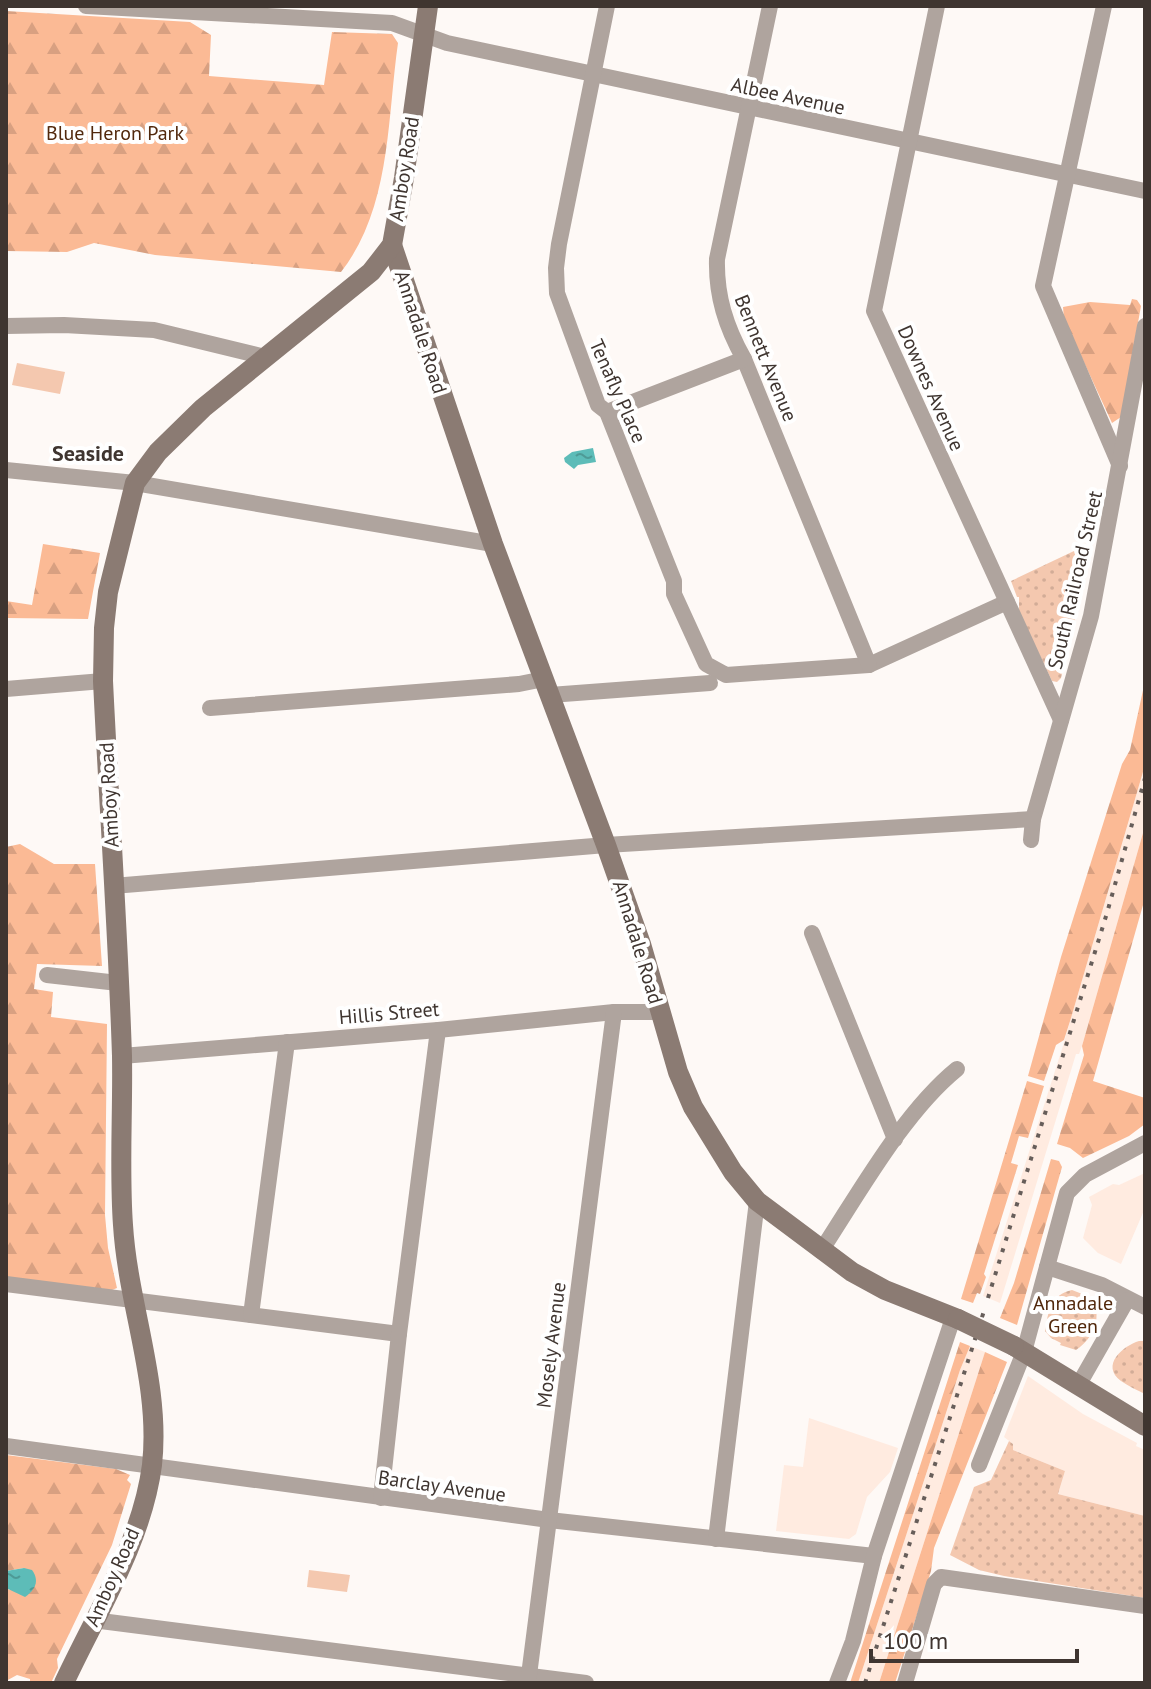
<svg xmlns="http://www.w3.org/2000/svg" width="1151" height="1689" font-family="'PT Sans',sans-serif">
<defs>
<pattern id="grass-dots" width="8" height="8" patternUnits="userSpaceOnUse" patternTransform="scale(2)"><rect width="8" height="8" fill="#f4c8af"/><path d="M2 2h.1M6 6h.1" fill="none" stroke="#d2ac97" stroke-width="1.8" stroke-linecap="round"/></pattern>
<pattern id="forest-firs" width="22" height="20" patternUnits="userSpaceOnUse" patternTransform="scale(2)"><rect width="22" height="20" fill="#fbba95"/><path d="M5 1l3.5 6h-7zM16 11l3.5 6h-7z" fill="#d8a081"/></pattern>
<pattern id="water-ripples" width="26" height="14" patternUnits="userSpaceOnUse" patternTransform="scale(2)"><rect width="26" height="14" fill="#5dbcb8"/><path d="M2 4q2-2 4 0t4 0M15 11q2-2 4 0t4 0" fill="none" stroke="#4e9a96"/></pattern>
</defs>
<rect width="100%" height="100%" fill="#fef9f6"/>
<g fill="#ffebe0">
<polygon points="1145,765 1145,826 1082,1046 1079,1054 1076,1054 1000,1303 983,1296 1062,1049"/>
<polygon points="1145,1173 1145,1208 1121,1264 1098,1253 1083,1238 1092,1205 1089,1197 1113,1184 1119,1185"/>
<polygon points="970,1346 985,1352 879,1683 858,1683 960,1370"/>
<polygon points="1028,1376 1083,1414 1137,1443 1136,1446 1145,1450 1145,1516 1058,1494 1065,1471 1013,1450 1013,1444 1004,1437"/>
<polygon points="809,1418 898,1448 890,1472 867,1497 856,1534 849,1539 776,1531 784,1465 803,1467"/>
</g>
<g fill="url(#grass-dots)">
<polygon points="1074,551 1079,562 1087,568 1061,678 1057,682 1052,681 1019,612 1019,597 1017,597 1011,581"/>
<path d="M1072 1290 1090 1297C1104 1315 1094 1338 1076 1350L1060 1345 1061 1343 1051 1338 1045 1331C1048 1312 1051 1294 1072 1290Z"/>
<path d="M1139 1341H1145V1394C1137 1390 1128 1386 1121 1381 1100 1365 1123 1346 1139 1341Z"/>
<polygon points="1009,1441 1013,1444 1013,1450 1065,1471 1058,1494 1145,1516 1145,1598 1004,1576 979,1570 950,1555 974,1487 991,1480"/>
</g>
<g fill="url(#forest-firs)">
<path d="M6 11 190 22 211 35 209 76 324 85 332 32 392 34 398 43C387 120 391 208 341 272L155 255 94 243 67 252 6 251Z"/>
<polygon points="1132,299 1137,300 1141,306 1121,417 1112,423 1064,319 1063,307 1090,302 1130,305"/>
<polygon points="43,544 100,553 88,619 6,618 6,601 32,605"/>
<polygon points="1145,681 1145,765 1071,1018 1064,1040 1056,1045 1044,1081 1028,1076 1061,957 1122,764 1130,750"/>
<polygon points="1145,826 1145,898 1093,1081 1145,1098 1145,1124 1129,1136 1083,1158 1070,1148 1057,1144 1084,1055 1082,1046"/>
<polygon points="20,844 54,864 95,864 102,966 37,964 34,989 53,992 51,1017 107,1024 105,1215 108,1248 117,1288 112,1290 6,1277 6,847"/>
<polygon points="1027,1081 1044,1086 1028,1138 1019,1136 1011,1163 1018,1165 984,1274 986,1277 980,1294 977,1293 973,1303 961,1299"/>
<polygon points="1051,1159 1059,1161 1062,1167 1017,1325 1000,1318 1014,1283"/>
<polygon points="960,1342 970,1346 960,1370 858,1683 850,1683"/>
<polygon points="985,1352 1007,1362 934,1548 931,1571 895,1683 879,1683"/>
<polygon points="6,1455 116,1469 130,1475 127,1480 131,1484 112,1545 57,1659 58,1668 51,1683 30,1683 30,1679 17,1675 6,1681 6,1588 10,1590 24,1568 6,1571"/>
</g>
<g fill="#f4c8af">
<polygon points="17,363 65,372 60,394 12,385"/>
<polygon points="309,1570 350,1575 347,1592 307,1587"/>
</g>
<g fill="url(#water-ripples)">
<polygon points="593,448 596,462 578,465 574,469 565,462 564,458 572,452"/>
<path d="M24 1568 32 1570C40 1581 35 1590 25 1597L6 1588V1571Z"/>
</g>
<g fill="none" stroke-linecap="round" stroke-linejoin="round">
<g stroke="#afa49e" stroke-width="16">
<polyline points="86,6 392,23 447,43 1145,191"/>
<polyline points="607,6 559,244 556,268 557,293 598,405 607,412 674,581 674,594 706,664 726,675 869,665 1007,602"/>
<path d="M770 6 717 259C716 296 726 327 744 359L869 665"/>
<polyline points="937,6 874,311 1061,720"/>
<polyline points="1104,6 1043,286 1120,466"/>
<polyline points="6,326 64,325 154,330 265,357"/>
<polyline points="607,412 744,359"/>
<polyline points="6,470 135,483 493,544"/>
<polyline points="6,689 103,681"/>
<polyline points="550,695 710,683"/>
<polyline points="210,708 519,684 544,679"/>
<polyline points="1031,840 1033,819 1091,616 1145,326"/>
<polyline points="113,886 606,845 1033,819"/>
<polyline points="812,933 895,1139"/>
<polyline points="47,975 118,983"/>
<polyline points="122,1056 438,1030 614,1012 660,1012"/>
<path d="M821 1251C859 1193 904 1112 957 1069"/>
<polyline points="1047,1267 1102,1285 1145,1307"/>
<polyline points="6,1284 399,1334"/>
<polyline points="251,1315 287,1042"/>
<polyline points="1079,1384 1127,1300"/>
<polyline points="6,1446 549,1520 874,1556"/>
<polyline points="979,1465 1024,1352 1067,1193 1085,1175 1145,1143"/>
<polyline points="381,1498 399,1334 438,1030"/>
<polyline points="716,1539 757,1201"/>
<polyline points="93,1620 586,1683"/>
<polyline points="528,1683 614,1012"/>
<polyline points="837,1683 853,1641 874,1556 953,1318"/>
<polyline points="905,1683 934,1584 941,1577 1145,1606"/>
</g>
<g stroke="#8b7b73" stroke-width="20">
<polyline points="392,245 493,544 606,845 641,944 678,1072 693,1107 733,1172 757,1201 852,1272 885,1290 958,1319"/>
<polyline points="1014,1346 1145,1426"/>
<path d="M64 1683C96 1614 142 1542 152 1465 161 1384 128 1306 123 1225 119 1169 123 1112 122 1056 118 931 109 806 103 681L104 628 108 592 135 483 158 452 203 408 371 272 392 245 404 178 428 6"/>
</g>
<g stroke="#675e5a" stroke-width="4" stroke-dasharray="4 8" stroke-linecap="butt">
<polyline points="988,1298 1107,913 1145,778"/>
<polyline points="865,1683 984,1311"/>
</g>
<polyline stroke="#8b7b73" stroke-width="20" points="958,1319 1014,1346"/>
</g>
<g text-anchor="middle" dominant-baseline="central" stroke-width="8" stroke-linejoin="round" paint-order="stroke">
<g font-size="20" fill="#3f3530" stroke="#fff">
<text transform="translate(788 96) rotate(12)">Albee Avenue</text>
<text transform="translate(404 169) rotate(-81)">Amboy Road</text>
<text transform="translate(421 332) rotate(72)">Annadale Road</text>
<text transform="translate(766 358) rotate(68)">Bennett Avenue</text>
<text transform="translate(931 388) rotate(66)">Downes Avenue</text>
<text transform="translate(618 391) rotate(66)">Tenafly Place</text>
<text transform="translate(1075 580) rotate(-77)">South Railroad Street</text>
<text transform="translate(109 795) rotate(-93)">Amboy Road</text>
<text transform="translate(638 942) rotate(73)">Annadale Road</text>
<text transform="translate(389 1013) rotate(-5)">Hillis Street</text>
<text transform="translate(551 1345) rotate(-83)">Mosely Avenue</text>
<text transform="translate(442 1486) rotate(8)">Barclay Avenue</text>
<text transform="translate(112 1577) rotate(-66)">Amboy Road</text>
</g>
<g font-size="20" fill="#51280c" stroke="#fff">
<text x="115" y="133">Blue Heron Park</text>
<text x="1073" y="1303">Annadale<tspan x="1073" dy="23">Green</tspan></text>
</g>
<g font-size="22" font-weight="bold" fill="#3f3530" stroke="#fff">
<text x="88" y="453">Seaside</text>
</g>
</g>
<rect width="1151" height="1689" fill="none" stroke="#3f3530" stroke-width="16"/>
<path d="M871 1649v12h206v-12" fill="none" stroke="#3f3530" stroke-width="4"/>
<text x="883" y="1649" font-size="24" fill="#3f3530" stroke="#ffffff" stroke-width="6" paint-order="stroke">100 m</text>
</svg>
